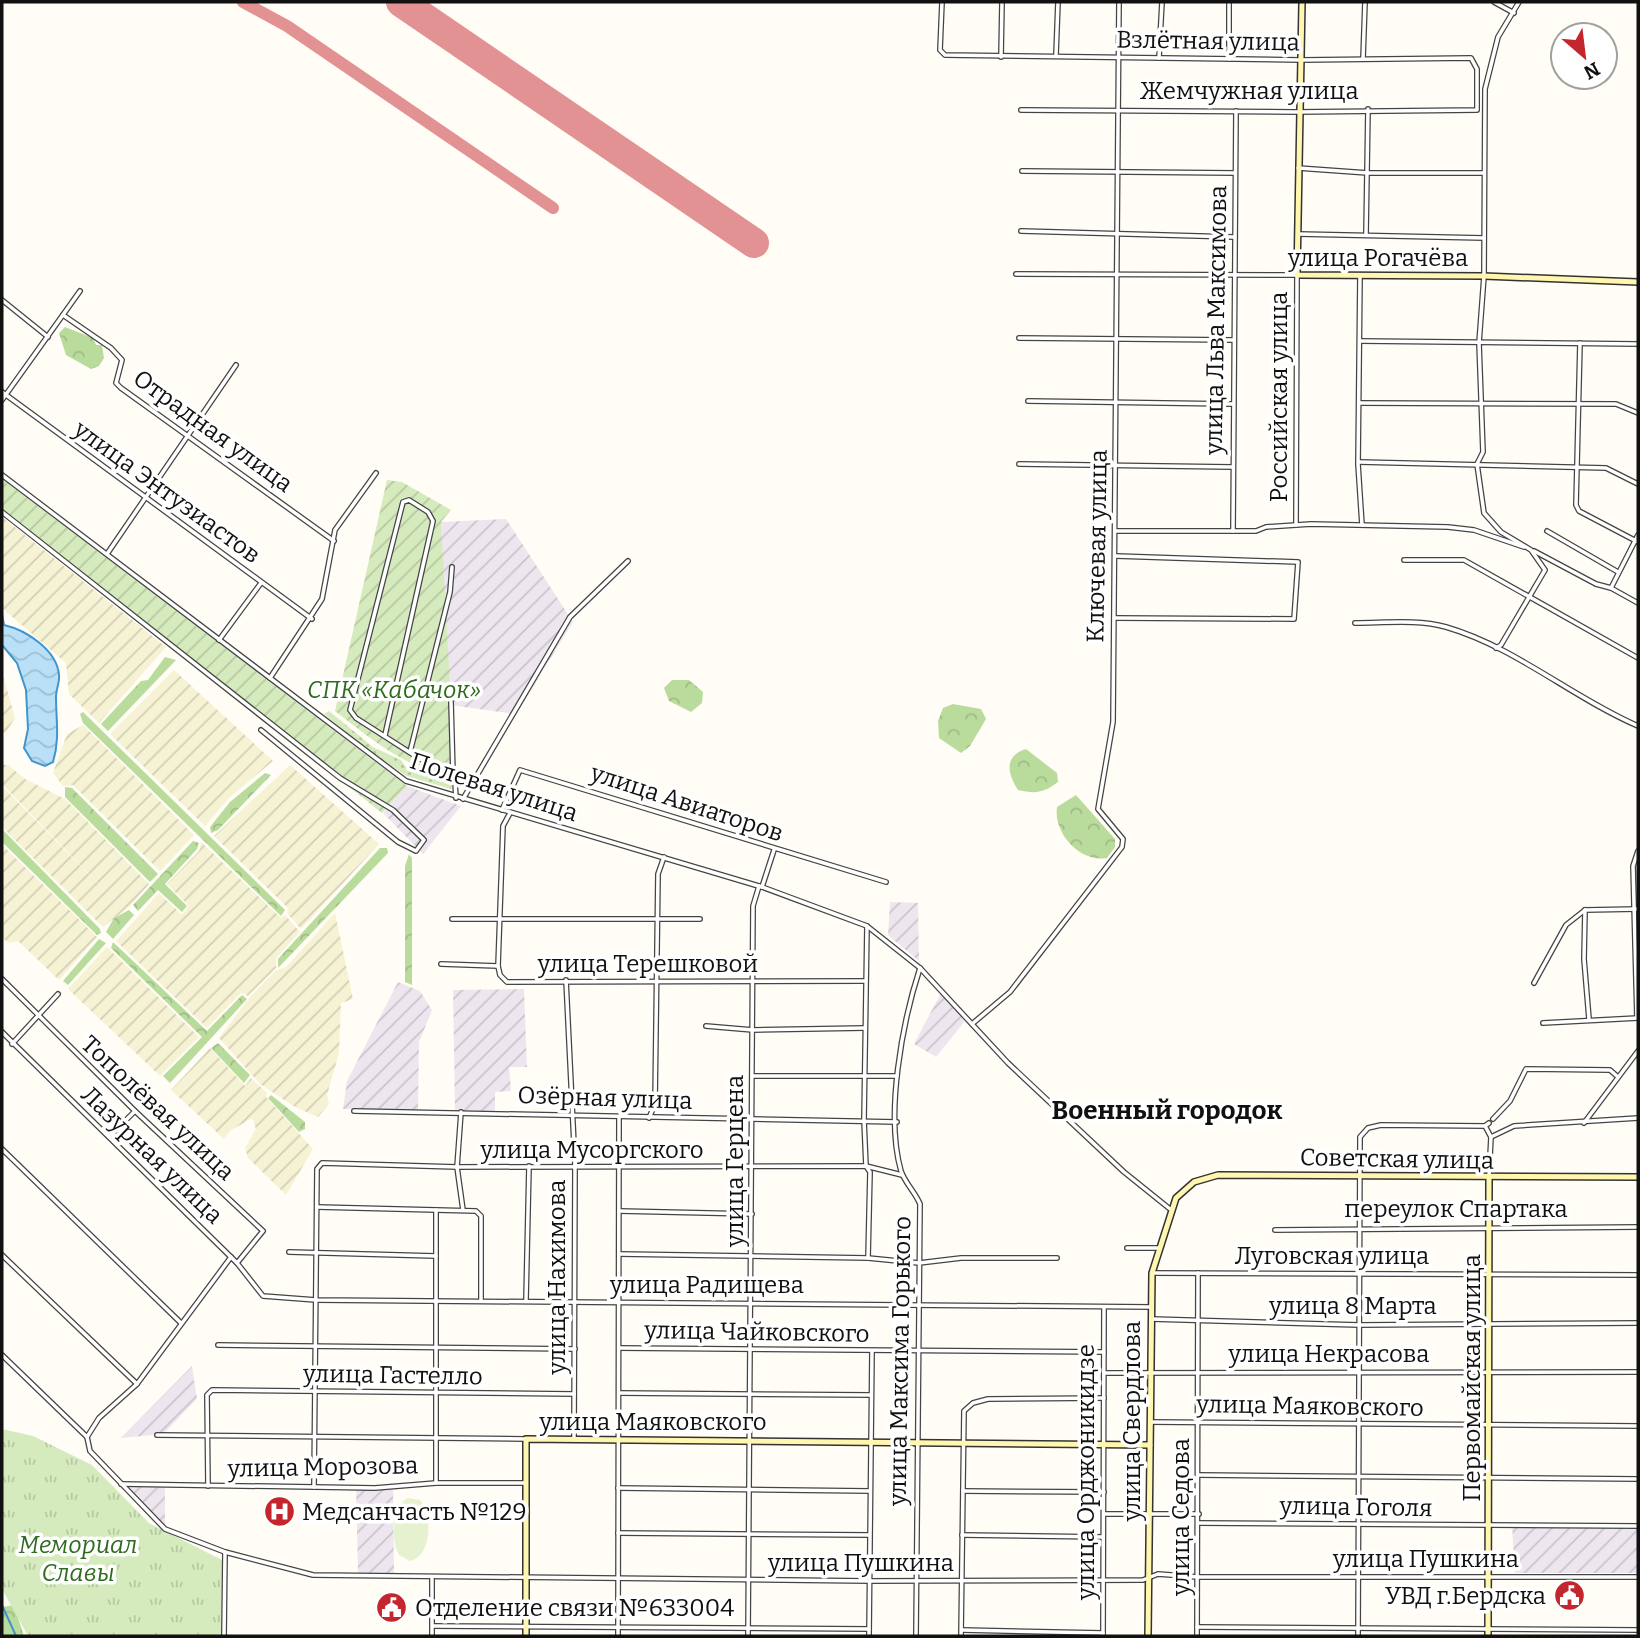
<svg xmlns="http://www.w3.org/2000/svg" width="1640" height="1638" font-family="Bitter,serif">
<defs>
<pattern id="industrial-furrows" width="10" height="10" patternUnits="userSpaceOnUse" patternTransform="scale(1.75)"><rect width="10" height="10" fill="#eee6ef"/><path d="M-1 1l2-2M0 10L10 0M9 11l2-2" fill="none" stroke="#cbc4cc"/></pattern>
<pattern id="farmland-furrows" width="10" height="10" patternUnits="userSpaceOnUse" patternTransform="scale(1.75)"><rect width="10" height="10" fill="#f6f3d4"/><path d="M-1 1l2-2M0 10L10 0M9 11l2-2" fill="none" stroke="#d2cfb5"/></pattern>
<pattern id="grass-dots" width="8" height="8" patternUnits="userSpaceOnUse" patternTransform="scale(1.75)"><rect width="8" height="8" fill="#d5ebbd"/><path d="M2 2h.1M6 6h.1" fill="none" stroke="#b6c8a1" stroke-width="1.8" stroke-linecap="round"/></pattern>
<pattern id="forest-crowns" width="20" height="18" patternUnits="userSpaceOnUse" patternTransform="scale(1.75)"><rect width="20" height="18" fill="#b9dc9c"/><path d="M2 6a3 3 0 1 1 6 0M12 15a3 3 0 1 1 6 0" fill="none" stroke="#9ebc85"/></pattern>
<pattern id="park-tufts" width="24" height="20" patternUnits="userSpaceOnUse" patternTransform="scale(1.75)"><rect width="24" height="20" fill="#d5ebbd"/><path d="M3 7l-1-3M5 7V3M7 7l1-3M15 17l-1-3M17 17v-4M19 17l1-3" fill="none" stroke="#b6c8a1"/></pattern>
<pattern id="garden-furrows" width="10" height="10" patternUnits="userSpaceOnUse" patternTransform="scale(1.75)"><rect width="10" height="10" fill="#d5ebbd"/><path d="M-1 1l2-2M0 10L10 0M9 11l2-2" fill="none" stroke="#b6c8a1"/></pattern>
<pattern id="water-waves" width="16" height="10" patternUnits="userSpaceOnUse" patternTransform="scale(1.75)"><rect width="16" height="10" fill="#b9e0f7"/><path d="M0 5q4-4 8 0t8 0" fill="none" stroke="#9ebfd3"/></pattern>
</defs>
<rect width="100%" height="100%" fill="#fffdf5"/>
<g fill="url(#industrial-furrows)">
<polygon points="506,519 573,622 516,714 449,705 441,522"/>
<polygon points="407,786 461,806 423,854 383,813"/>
<polygon points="890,902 918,903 919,961 888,935"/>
<polygon points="398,982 420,991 432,1010 419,1042 418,1110 343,1109 347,1081"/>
<polygon points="524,989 527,1067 509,1067 511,1091 495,1092 495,1111 455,1111 453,990"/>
<polygon points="941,993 965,1021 936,1057 914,1044"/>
<polygon points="192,1366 197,1399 163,1434 121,1438"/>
<polygon points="393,1485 394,1574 358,1574 356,1486"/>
<polygon points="126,1486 165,1487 165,1527 135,1498"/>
<polygon points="1638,1525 1637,1573 1515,1573 1512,1526"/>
</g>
<g fill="url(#farmland-furrows)">
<polygon points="2,517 166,647 99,723 69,694 66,663 2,608"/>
<polygon points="174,670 273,761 229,798 205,826 110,734"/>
<polygon points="2,672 15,718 5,734 2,730"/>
<polygon points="83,725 194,835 160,871 73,785 63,786 53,773 67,734"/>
<polygon points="2,765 8,765 25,779 65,799 149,884 130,906 103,927 2,827 2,786 118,904 2,784"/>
<polygon points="290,765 379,844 301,929 287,913 288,908 214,836"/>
<polygon points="201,842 281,918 285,915 300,932 276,958 276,968 248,996 241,993 207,1028 116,941 159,893 181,914 186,911 188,905 167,884 199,851"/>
<polygon points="2,845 97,937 59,980 18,941 8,943 2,937"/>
<polygon points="335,913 353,999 341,1003 339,1053 327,1095 329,1104 318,1117 295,1107 260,1084 219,1038 250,997 275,971 286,967"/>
<polygon points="107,947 199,1037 160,1076 68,989"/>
<polygon points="210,1048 245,1086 251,1078 267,1093 266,1097 313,1149 286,1195 248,1158 245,1148 256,1129 252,1118 230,1131 224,1139 171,1090"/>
</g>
<polygon fill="url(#grass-dots)" points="329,711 373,747 401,760 405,766 434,779 448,775 453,780 451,789 407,776 377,757 324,714"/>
<g fill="url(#forest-crowns)">
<polygon points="65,327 93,338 96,345 102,345 104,358 99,366 91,369 66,355 59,333"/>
<polygon points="165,657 176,660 108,731 101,724 141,681 148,680"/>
<polygon points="672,680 689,680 703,692 702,703 691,712 669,701 664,688"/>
<polygon points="953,704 981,709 986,719 970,746 961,753 939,738 938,721 943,708"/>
<polygon points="83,712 285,910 281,916 83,723 80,714"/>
<path d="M1026 749 1057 773 1058 782C1043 793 1036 794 1018 790 1007 773 1004 756 1026 749Z"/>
<polygon points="265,773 271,775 218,830 211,833 210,827 230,802"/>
<polygon points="65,787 72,788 158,874 150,882 65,797"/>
<path d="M1076 795 1115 839V847L1107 858C1080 863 1053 833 1057 807Z"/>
<polygon points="2,829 100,929 101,933 97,935 2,842"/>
<polygon points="193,841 199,843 197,849 165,884 187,906 182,912 158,890 138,911 133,905"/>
<polygon points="380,848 387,848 388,853 278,968 278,959"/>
<polygon points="409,854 412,858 412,985 405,982 405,866"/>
<polygon points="129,910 134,915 113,939 106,932 114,918"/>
<polygon points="99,939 106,943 68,985 63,981"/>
<polygon points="113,942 207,1031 242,995 247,999 170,1083 163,1076 202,1037 111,948"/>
<polygon points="218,1043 250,1075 244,1083 211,1048"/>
<polygon points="271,1095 305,1122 305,1129 299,1132 268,1098"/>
<polygon points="14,1605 24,1636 2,1636 2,1607"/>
</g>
<polygon fill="url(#park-tufts)" points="2,1429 33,1436 92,1465 149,1523 222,1560 221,1636 28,1636 2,1589"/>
<g fill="url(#garden-furrows)">
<polygon points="2,479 407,786 382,813 2,511"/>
<path d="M387 480 402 482 451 510 441 522 455 777C402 766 378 744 335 711Z"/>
</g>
<path fill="#e6f2cf" d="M408 1498 420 1500C433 1514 432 1556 410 1561L399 1555C391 1541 391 1506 408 1498Z"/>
<path fill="url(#water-waves)" stroke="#3f96cf" stroke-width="2" d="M2 614 4 625C26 630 57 650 59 675 60 682 56 689 56 697 56 720 60 739 53 762L45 766 32 761 24 748 28 729 26 690 17 663 2 645Z"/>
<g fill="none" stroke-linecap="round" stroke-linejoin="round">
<polyline stroke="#3f96cf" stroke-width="2" points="2,1605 16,1636"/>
<polyline stroke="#e29292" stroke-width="12" points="243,2 287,26 553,208"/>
<polyline stroke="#e29292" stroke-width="30" points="401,2 754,243"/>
<defs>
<g id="street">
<polyline points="942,2 940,50 945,55 1301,60 1471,58 1477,69 1477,110 1296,112 1021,110"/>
<polyline points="1229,2 1229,59"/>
<polyline points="1494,2 1514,13"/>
<polyline points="1056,55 1058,2"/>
<polyline points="1001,57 1002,2"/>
<polyline points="1159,58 1162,2"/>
<polyline points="1363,59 1365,2"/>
<polyline points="1298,168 1368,173 1484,173"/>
<polyline points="1022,171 1235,173"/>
<polyline points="1021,231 1234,237"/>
<polyline points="1298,234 1484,238"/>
<polyline points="1366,234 1368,109"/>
<polyline points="1016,274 1297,275 1296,525"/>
<polyline points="1360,275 1358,464 1362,525"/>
<polyline points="2,300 48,337"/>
<polyline points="63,315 111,348 122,360 116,383 121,388 334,541"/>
<polyline points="1019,338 1233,340"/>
<polyline points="1360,341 1638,344"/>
<polyline points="1580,343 1576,505 1579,511 1638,542"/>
<polyline points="2,392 312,619"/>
<polyline points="2,400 80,291"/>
<polyline points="1028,401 1232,404"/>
<polyline points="1359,403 1616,404 1638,413"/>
<polyline points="1359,462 1606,468 1638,484"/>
<polyline points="1019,464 1232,467"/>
<polyline points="2,475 406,781 762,887 867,926 920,968 1008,1063 1124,1172 1170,1209"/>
<polyline points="2,512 340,778 393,810 424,840 416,851 398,842 261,730"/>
<polyline points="1115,531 1256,531 1266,527 1311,524 1448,527 1474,530 1524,547"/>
<polyline points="1233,531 1236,111"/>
<polyline points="1547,531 1618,572"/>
<polyline points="1534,551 1596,584 1611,588 1638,603"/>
<polyline points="107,554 236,365"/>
<polyline points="1404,560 1464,560 1638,658"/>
<polyline points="1611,588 1638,535"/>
<polyline points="1115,618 1294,619 1298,562 1116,556"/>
<path d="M1355 623C1384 623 1418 619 1446 627 1515 647 1573 698 1638 726"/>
<polyline points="219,640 261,583"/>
<polyline points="1496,648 1501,645 1545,570 1531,550 1501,532 1484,513 1477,464 1483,452 1479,343 1484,276 1485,89 1498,37 1519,2"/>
<polyline points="270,678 322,599 335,530 376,473"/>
<polyline points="451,702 453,774"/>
<polyline points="385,735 433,521 428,512 409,500 403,502 350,710 356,718 420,759 450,772 455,782 456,798"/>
<polyline points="410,752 450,592 452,567"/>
<polyline points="463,799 570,617 628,561"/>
<polyline points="502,810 520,770 886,882"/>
<polyline points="762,887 774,850"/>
<polyline points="1585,910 1584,959 1589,1019"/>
<polyline points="1585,910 1638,909"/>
<polyline points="452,919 700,919"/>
<polyline points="867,926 864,1120 866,1166 870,1172 868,1258"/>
<polyline points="441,964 498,966 500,975 507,982 865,981"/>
<polyline points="498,966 503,826 510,813"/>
<polyline points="2,979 135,1111 263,1231 237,1263"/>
<polyline points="566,980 575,1165 574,1439"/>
<polyline points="1534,983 1566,925 1585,910"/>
<polyline points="1637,1018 1633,866 1638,851"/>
<polyline points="1543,1023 1638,1018"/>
<polyline points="972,1024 1010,992 1122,847 1123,839 1098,809 1113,722 1119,2"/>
<polyline points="706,1026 753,1030 865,1028"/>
<polyline points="2,1032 237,1263 263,1296 316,1300 1151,1307"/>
<polyline points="12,1044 58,994"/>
<polyline points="753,1076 897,1076"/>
<polyline points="354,1111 897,1122"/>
<polyline points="461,1112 457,1167 463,1210"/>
<polyline points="649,1118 655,1104 658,874 664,857"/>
<polyline points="1493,1119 1510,1101 1526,1069 1610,1070 1618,1077"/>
<polyline points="1489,1123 1485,1126 1491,1137 1489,1176"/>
<polyline points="1584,1123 1638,1051"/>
<polyline points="109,1137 135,1111"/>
<polyline points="1491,1137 1514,1126 1638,1118"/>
<polyline points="2,1149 181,1323"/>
<polyline points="317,1207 476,1211 481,1216 481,1300"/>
<polyline points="436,1210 436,1483"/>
<polyline points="619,1211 752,1214"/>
<polyline points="1275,1230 1638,1227"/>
<polyline points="1127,1248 1158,1248"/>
<polyline points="289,1252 436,1256"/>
<polyline points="619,1254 868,1258 919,1263 961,1258 1057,1258"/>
<polyline points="2,1255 137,1384"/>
<polyline points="231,1257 137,1384 99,1418 87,1437 90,1451 165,1529 225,1552 313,1575 869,1581 1143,1580 1158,1574 1198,1577 1638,1577"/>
<polyline points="1152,1273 1638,1275"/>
<polyline points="526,1300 529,1166"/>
<polyline points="1151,1319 1359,1325 1638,1323"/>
<polyline points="218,1345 575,1349"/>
<polyline points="619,1348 1104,1352"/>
<polyline points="2,1355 87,1437"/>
<polyline points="1104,1373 1638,1372"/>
<polyline points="619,1393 871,1395"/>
<polyline points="1150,1422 1638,1426"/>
<polyline points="157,1435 526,1439"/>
<polyline points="1199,1475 1638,1479"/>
<polyline points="121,1484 375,1488 436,1483 526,1483"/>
<polyline points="208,1486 207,1395 212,1390 574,1394"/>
<polyline points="314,1487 317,1169 322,1163 457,1167 866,1166 902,1175"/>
<polyline points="618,1488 870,1491"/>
<polyline points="963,1491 1104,1492"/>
<polyline points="1104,1514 1199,1514"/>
<polyline points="1198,1523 1638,1526"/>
<polyline points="618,1533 869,1535"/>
<polyline points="962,1535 1103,1537"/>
<polyline points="432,1579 432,1636"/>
<polyline points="433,1626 869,1629"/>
<polyline points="1197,1627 1638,1630"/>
<polyline points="962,1630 1103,1633"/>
<polyline points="224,1636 225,1552"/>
<polyline points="618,1636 619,1117"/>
<polyline points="748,1636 753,906 759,886"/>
<polyline points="869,1636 872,1351"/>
<path d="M916 1636 920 1204C915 1192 905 1183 901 1171 885 1115 902 1023 920 968"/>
<polyline points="961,1636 964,1411 973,1403 988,1399 1104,1398"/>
<polyline points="1103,1636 1104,1307"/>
<polyline points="1197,1636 1198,1273"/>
<polyline points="1358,1636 1360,1137 1368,1128 1381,1125 1485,1126"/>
</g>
<g id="secondary">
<polyline points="1302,2 1297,275 1484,276 1638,282"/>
<polyline points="526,1636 526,1439 1150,1445"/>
<polyline points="1148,1636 1152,1273 1176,1198 1194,1182 1218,1175 1638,1177"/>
<polyline points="1488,1636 1489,1178"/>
</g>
</defs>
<use href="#street" stroke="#444" stroke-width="6"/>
<use href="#secondary" stroke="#333" stroke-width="8"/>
<use href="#street" stroke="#fff" stroke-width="3.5"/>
<use href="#secondary" stroke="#fff6b0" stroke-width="5"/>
</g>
<defs>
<symbol id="hospital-disc" viewBox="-11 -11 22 22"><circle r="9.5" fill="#c4262e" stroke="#fff"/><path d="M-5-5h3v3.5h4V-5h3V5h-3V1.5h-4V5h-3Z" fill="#fff"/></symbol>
<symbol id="civic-disc" viewBox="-11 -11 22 22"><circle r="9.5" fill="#c4262e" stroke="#fff"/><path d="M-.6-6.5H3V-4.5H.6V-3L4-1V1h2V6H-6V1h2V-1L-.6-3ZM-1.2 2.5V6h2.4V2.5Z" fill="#fff"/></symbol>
</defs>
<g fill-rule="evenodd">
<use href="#hospital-disc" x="262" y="1494" width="35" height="35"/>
<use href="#civic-disc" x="1552" y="1578" width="35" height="35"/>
<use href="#civic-disc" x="374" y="1590" width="35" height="35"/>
</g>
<g text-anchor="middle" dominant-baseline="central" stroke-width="7" stroke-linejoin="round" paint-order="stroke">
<g font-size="24" fill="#111" stroke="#fff">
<text transform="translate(1208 41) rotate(1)">Взлётная улица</text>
<text x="1249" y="91">Жемчужная улица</text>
<text x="1378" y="258">улица Рогачёва</text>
<text transform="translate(1216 320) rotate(-89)">улица Льва Максимова</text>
<text transform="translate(1279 397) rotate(-90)">Российская улица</text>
<text transform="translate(213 431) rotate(36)">Отрадная улица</text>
<text transform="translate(167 492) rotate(36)">улица Энтузиастов</text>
<text transform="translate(1097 546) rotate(-89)">Ключевая улица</text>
<text transform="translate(494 787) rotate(18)">Полевая улица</text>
<text transform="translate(687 803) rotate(18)">улица Авиаторов</text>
<text x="648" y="964">улица Терешковой</text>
<text transform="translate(605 1098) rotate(2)">Озёрная улица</text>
<text transform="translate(158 1108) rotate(43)">Тополёвая улица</text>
<text x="592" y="1150">улица Мусоргского</text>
<text transform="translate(152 1155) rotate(44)">Лазурная улица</text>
<text transform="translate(1397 1159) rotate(1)">Советская улица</text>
<text transform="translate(735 1161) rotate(-90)">улица Герцена</text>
<text x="1456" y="1209">переулок Спартака</text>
<text x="1332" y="1256">Луговская улица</text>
<text transform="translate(557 1277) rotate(-90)">улица Нахимова</text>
<text x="707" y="1285">улица Радищева</text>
<text x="1353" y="1306">улица 8 Марта</text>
<text transform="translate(757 1332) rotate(1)">улица Чайковского</text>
<text x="1329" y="1354">улица Некрасова</text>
<text transform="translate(900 1361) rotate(-89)">улица Максима Горького</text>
<text transform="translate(393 1375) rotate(1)">улица Гастелло</text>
<text transform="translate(1472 1378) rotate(-90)">Первомайская улица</text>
<text transform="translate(1310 1406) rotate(1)">улица Маяковского</text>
<text transform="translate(1132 1421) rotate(-90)">улица Свердлова</text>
<text x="653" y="1422">улица Маяковского</text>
<text transform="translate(323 1467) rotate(-1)">улица Морозова</text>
<text transform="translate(1086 1472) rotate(-90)">улица Орджоникидзе</text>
<text transform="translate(1356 1507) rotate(1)">улица Гоголя</text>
<text transform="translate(1181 1517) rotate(-90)">улица Седова</text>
<text x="1426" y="1559">улица Пушкина</text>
<text x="861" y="1563">улица Пушкина</text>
</g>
<g font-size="24" font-style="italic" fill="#2f6b1f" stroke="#fff">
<text x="394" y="690">СПК «Кабачок»</text>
<text x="78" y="1545">Мемориал<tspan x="78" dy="28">Славы</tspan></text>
</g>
<g font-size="24" fill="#111" stroke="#fff" text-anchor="start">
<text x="302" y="1512">Медсанчасть №129</text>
<text x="1546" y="1596" text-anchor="end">УВД г.Бердска</text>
<text x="415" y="1608">Отделение связи №633004</text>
</g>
<g font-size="26" font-weight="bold" fill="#111" stroke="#fff">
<text x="1167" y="1110">Военный городок</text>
</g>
</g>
<rect width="1640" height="1638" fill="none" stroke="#111111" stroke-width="7"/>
<g transform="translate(1584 56) rotate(152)"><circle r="33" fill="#ffffff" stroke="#a0a0a0" stroke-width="2"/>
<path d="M0-5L12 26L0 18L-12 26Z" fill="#c4262e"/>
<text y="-10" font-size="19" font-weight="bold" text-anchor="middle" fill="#111111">N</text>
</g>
</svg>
